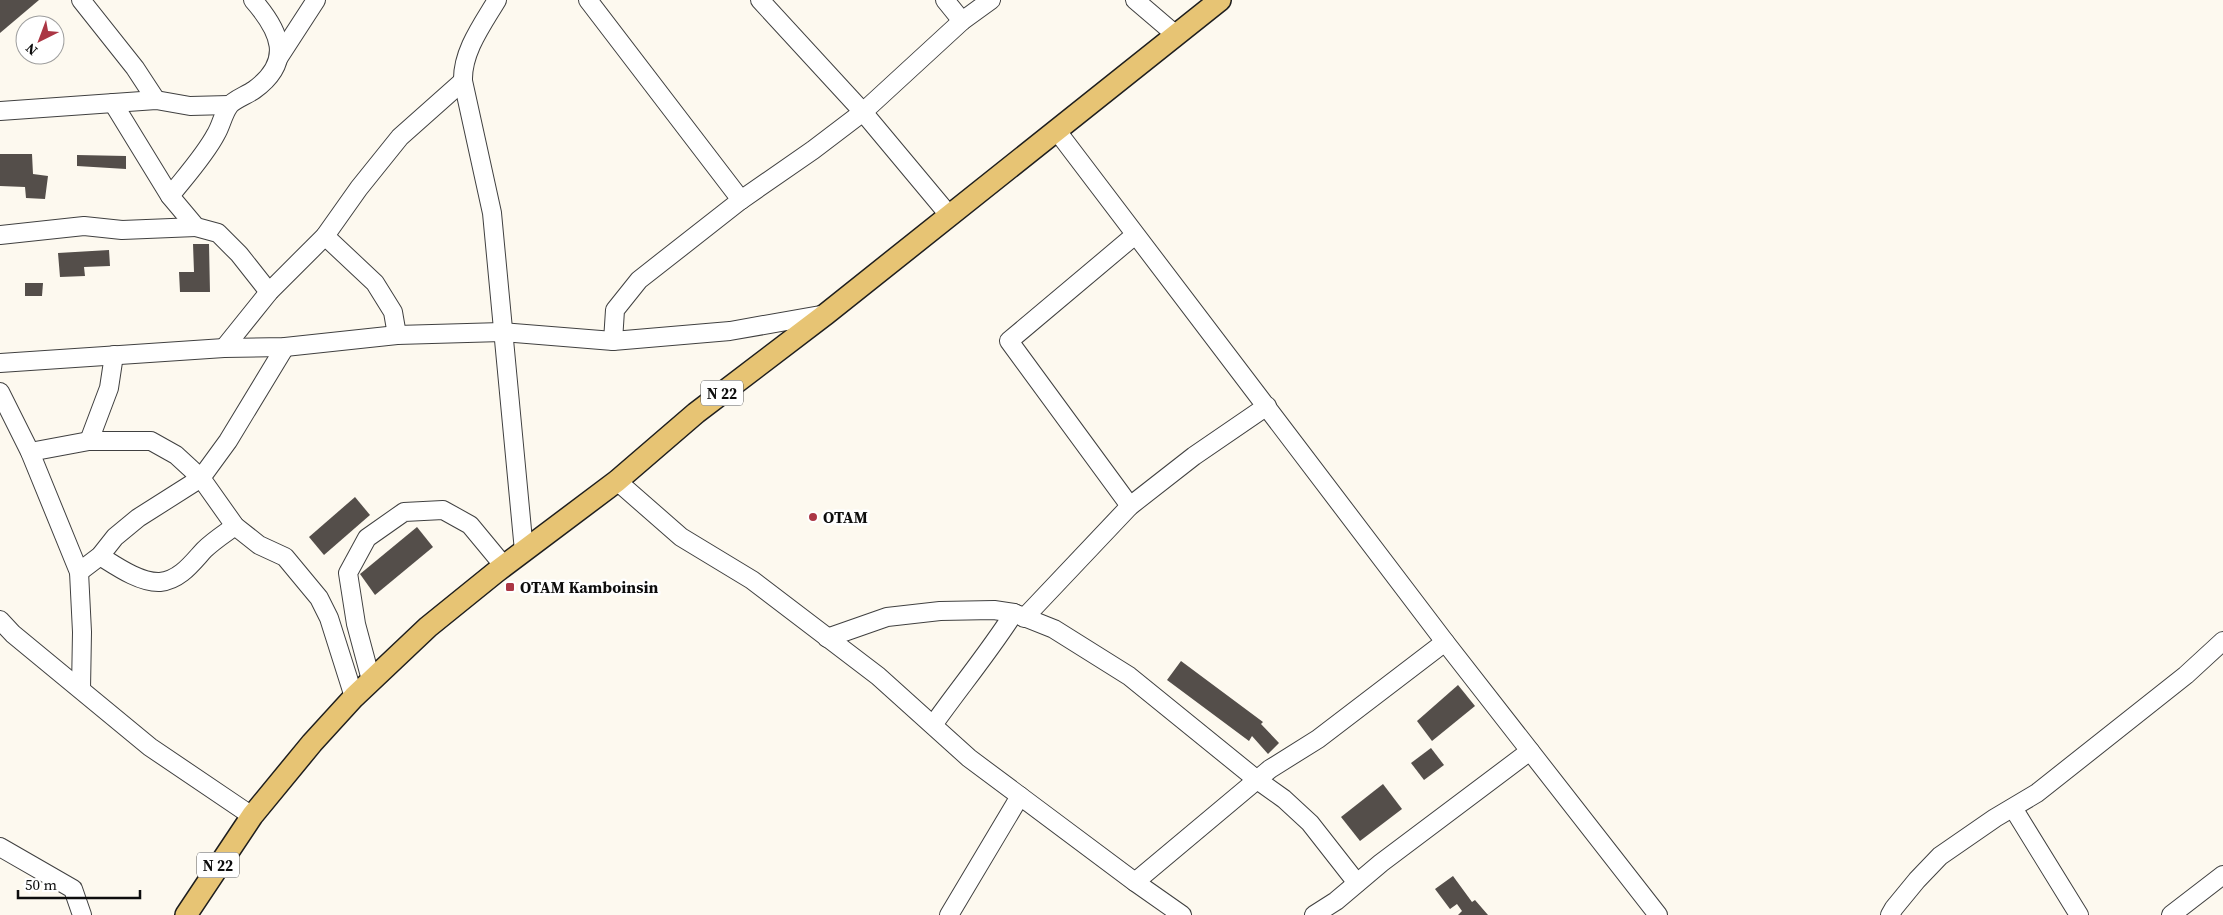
<svg xmlns="http://www.w3.org/2000/svg" width="2223" height="915" font-family="'Source Serif 4',serif">
<rect width="100%" height="100%" fill="#fdf9ef"/>
<g fill="#544e4a">
<polygon points="0,0 39,0 0,33"/>
<polygon points="0,154 32,154 33,174 48,176 45,199 26,198 25,187 0,186"/>
<polygon points="77,155 126,156 126,169 77,166"/>
<polygon points="193,244 209,244 210,292 180,292 179,272 194,272"/>
<polygon points="109,250 110,266 84,267 85,276 60,277 58,253"/>
<polygon points="25,283 43,283 42,296 25,296"/>
<polygon points="355,497 370,515 324,555 309,537"/>
<polygon points="417,527 433,547 375,595 360,574"/>
<polygon points="1181,661 1263,722 1261,724 1279,743 1268,754 1252,736 1249,741 1167,680"/>
<polygon points="1458,685 1475,706 1432,741 1417,721"/>
<polygon points="1431,748 1444,765 1424,780 1411,763"/>
<polygon points="1383,784 1402,809 1360,841 1341,817"/>
<polygon points="1453,876 1472,902 1475,900 1488,915 1458,915 1462,911 1457,904 1450,909 1435,889"/>
</g>
<g fill="none" stroke-linecap="round" stroke-linejoin="round">
<defs>
<g id="minor">
<polyline points="81,0 135,68 156,100"/>
<path d="M497 0C482 25 462 52 463 81L492 213 524 551"/>
<polyline points="588,0 741,200"/>
<polyline points="760,0 863,112 949,215"/>
<polyline points="945,0 962,21"/>
<polyline points="1135,0 1176,35"/>
<polyline points="279,57 316,0"/>
<polyline points="113,103 170,196 196,227 218,233 239,254 269,292"/>
<polyline points="0,111 156,100 190,106 229,105"/>
<polyline points="1057,131 1445,642 1658,915"/>
<path d="M170 196C185 177 205 155 216 134 221 126 223 114 229 106 233 100 247 95 254 90 294 61 280 31 253 0"/>
<polyline points="0,235 84,226 122,230 196,227"/>
<polyline points="325,236 375,283 393,312 397,335"/>
<polyline points="613,341 615,310 639,280 741,200 813,150 863,112 962,21 991,0"/>
<polyline points="285,347 228,441 201,478 235,526 259,545 285,557 319,598 329,618 354,697"/>
<polyline points="224,348 269,292 325,236 359,188 400,137 463,81"/>
<polyline points="0,363 224,348 285,347 397,335 502,332 613,341 730,331 826,314"/>
<polyline points="0,392 30,452 79,572 82,632 81,689"/>
<polyline points="89,441 109,388 114,355"/>
<polyline points="30,452 89,441 151,441 176,455 201,478 138,518 115,537 100,556 79,572"/>
<polyline points="617,481 681,537 752,580 878,676 969,758 1135,882 1182,915"/>
<polyline points="1130,506 1009,341 1135,235"/>
<path d="M100 556C116 566 140 583 160 582 180 580 192 563 204 550 213 541 224 534 235 526"/>
<polyline points="1024,618 1130,506 1194,456 1267,406"/>
<polyline points="0,620 13,634 150,747 252,816"/>
<polyline points="827,638 887,617 940,611 994,610 1014,613 1054,629 1129,676 1256,779 1284,799 1310,823 1357,883"/>
<polyline points="371,680 356,624 348,573 367,538 404,512 443,510 470,525 504,566"/>
<path d="M933 725C960 687 989 652 1014 613"/>
<polyline points="2013,808 2079,915"/>
<polyline points="0,847 73,889 82,915"/>
<polyline points="1135,882 1270,769 1318,739 1445,642"/>
<polyline points="949,915 1020,796"/>
<polyline points="1314,915 1336,901 1381,863 1530,751"/>
<polyline points="1890,915 1894,908 1917,880 1940,856 1995,818 2037,793 2186,675 2223,641"/>
<polyline points="2171,915 2223,875"/>
</g>
<polyline id="major" points="186,915 252,816 312,743 354,697 428,627 496,572 617,481 696,413 826,314 1220,0"/>
</defs>
<use href="#minor" stroke="#404040" stroke-width="20"/>
<use href="#major" stroke="#1e1e1e" stroke-width="24"/>
<use href="#minor" stroke="#fff" stroke-width="18"/>
<use href="#major" stroke="#e7c474" stroke-width="21"/>
</g>
<g fill="#ab3644" stroke="#fff" stroke-width="2">
<circle cx="813" cy="517" r="5"/>
<rect x="505" y="582" width="10" height="10" rx="2.5"/>
</g>
<g text-anchor="middle" dominant-baseline="central" stroke-width="5" stroke-linejoin="round" paint-order="stroke">
<g fill="#fff" stroke="#565656" stroke-width="1">
<rect x="701" y="380.5" width="42" height="25" rx="4"/>
<rect x="197" y="852.5" width="42" height="25" rx="4"/>
</g>
<g font-size="15" font-weight="bold" fill="#0d0d0d">
<text x="722" y="393">N 22</text>
<text x="218" y="865">N 22</text>
</g>
<g font-size="16" font-weight="bold" fill="#0d0d0d" stroke="#fff" text-anchor="start">
<text x="823" y="517">OTAM</text>
<text x="520" y="587">OTAM Kamboinsin</text>
</g>
</g>
<g transform="translate(40 40) rotate(222)"><circle r="24" fill="#ffffff" stroke="#9e9e9e"/>
<path d="M0-4L9 19L0 12L-9 19Z" fill="#ab3644"/>
<text y="-8" font-size="14" font-weight="bold" text-anchor="middle" fill="#0d0d0d">N</text>
</g>
<path d="M18 890v8h122v-8" fill="none" stroke="#0d0d0d" stroke-width="2.5"/>
<text x="25" y="890" font-size="15" fill="#0d0d0d" stroke="#ffffff" stroke-width="4" paint-order="stroke">50 m</text>
</svg>
